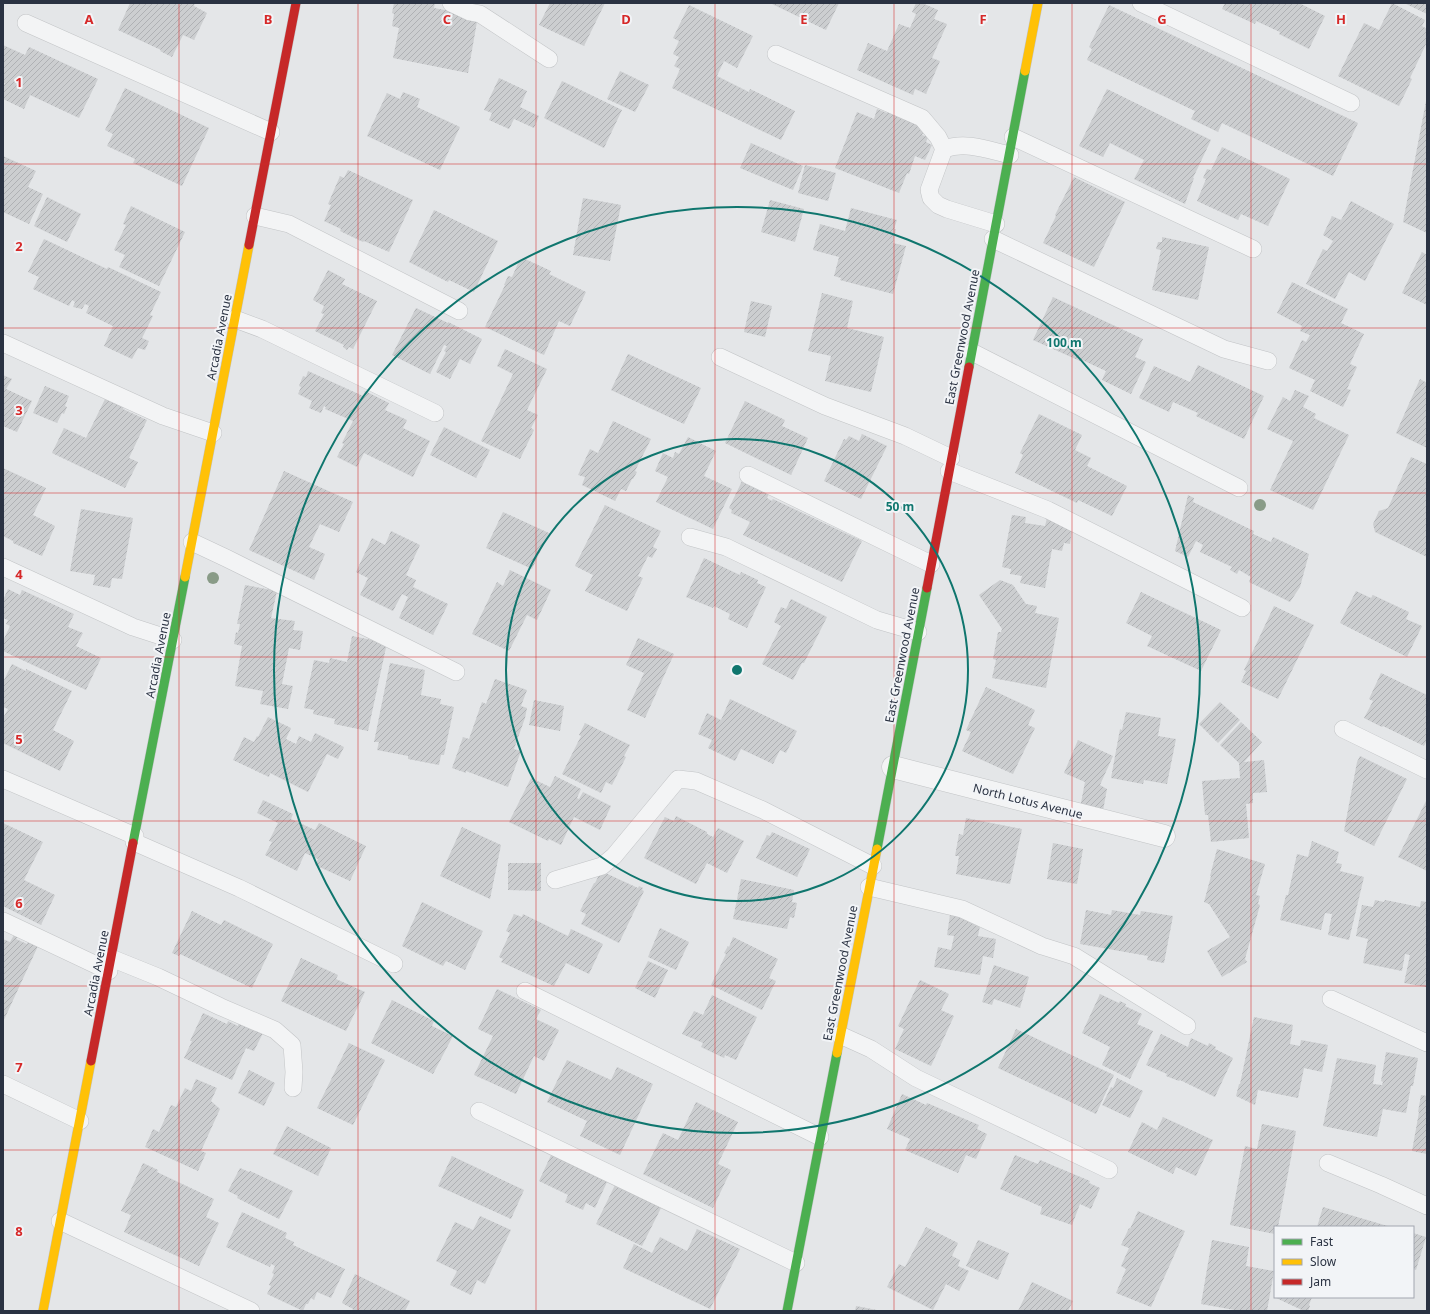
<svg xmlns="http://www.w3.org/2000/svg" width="1430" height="1314" font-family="'Noto Sans',sans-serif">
<defs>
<pattern id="building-hatch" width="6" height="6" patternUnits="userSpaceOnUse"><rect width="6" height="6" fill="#ccced0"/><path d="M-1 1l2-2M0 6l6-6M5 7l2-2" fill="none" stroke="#afb1b4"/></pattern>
</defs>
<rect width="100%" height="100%" fill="#e4e6e8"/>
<g fill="url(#building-hatch)">
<polygon points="130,3 195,3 194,6 207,13 194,40 183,35 172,57 160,51 161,50 118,30"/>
<polygon points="394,3 435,3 434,8 478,16 468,73 393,58 399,28 392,26 394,14 392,13"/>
<polygon points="550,3 605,3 584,46 539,25"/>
<polygon points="770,3 839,3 826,30"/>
<polygon points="916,3 922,3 938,10 934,19 947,24 932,58 940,61 926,94 915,89 913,95 857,70 868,43 887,51 899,24 910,28 916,14 912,12"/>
<polygon points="1225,3 1302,3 1301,4 1325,16 1309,49 1279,34 1280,32 1256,21 1255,24 1222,9"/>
<polygon points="1392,3 1425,20 1422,26 1427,29 1427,42 1410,78 1412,79 1399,106 1338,76 1364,23 1379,30"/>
<polygon points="1404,3 1427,3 1427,14"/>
<polygon points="689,5 753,36 737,68 724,61 717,76 749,92 750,89 795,111 781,140 672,88 680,69 674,66 679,57 673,54 679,41 673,38"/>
<polygon points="1109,5 1358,123 1333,176 1222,123 1218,132 1191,119 1195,111 1087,60 1092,49 1089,47"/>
<polygon points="3,45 25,55 29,47 98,79 79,118 30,95 24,109 3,99 3,87 5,83 3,83"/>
<polygon points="620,71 649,85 635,112 607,99"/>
<polygon points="499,78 527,91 520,107 539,116 534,128 514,119 509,129 489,120 492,113 484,110"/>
<polygon points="562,81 622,110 604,148 544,118"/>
<polygon points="125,88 209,128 182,186 133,163 135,159 107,146 113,134 105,130"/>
<polygon points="1107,89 1211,140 1193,178 1194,178 1185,204 1134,179 1144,160 1110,143 1103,157 1079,146"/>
<polygon points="403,92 420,99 417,107 460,127 440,170 367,136 387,93 400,99"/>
<polygon points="1426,101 1427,101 1427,233 1403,222"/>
<polygon points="877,109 887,113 888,111 926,127 922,135 928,137 926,142 932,145 925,160 915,156 909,174 907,173 899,193 835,168 857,112 874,119"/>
<polygon points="751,143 803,166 793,190 740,168"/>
<polygon points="1222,147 1290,179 1268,226 1241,214 1238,220 1197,201 1206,179 1203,178 1207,169 1211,170"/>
<polygon points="3,156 36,171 28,187 43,194 29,224 3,212"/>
<polygon points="805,165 836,173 828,201 798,193"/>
<polygon points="348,170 413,200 389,252 364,241 363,242 340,231 341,229 324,221 331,205 328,204 340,176 344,178"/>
<polygon points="1074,177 1125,202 1094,267 1043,243 1056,216 1055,215"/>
<polygon points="47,197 81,214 67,242 34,226"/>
<polygon points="583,198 621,205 610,261 573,255"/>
<polygon points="770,200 804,209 795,242 761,232"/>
<polygon points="1351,201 1394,224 1365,281 1349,272 1335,299 1306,284 1323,249 1327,251 1333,241 1323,235 1332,216 1341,220"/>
<polygon points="131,206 185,232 159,286 119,267 125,255 114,250 126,225 123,224"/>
<polygon points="851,208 897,220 894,229 896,229 893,243 906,246 893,294 840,280 841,278 834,276 839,257 813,250 820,224 845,231"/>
<polygon points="434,210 498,241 474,292 449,280 448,282 409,262"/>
<polygon points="1162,237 1209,247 1198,300 1152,290 1161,250 1156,249 1158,242 1162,242"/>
<polygon points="44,239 107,269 108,267 161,292 150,315 153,316 142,338 149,341 145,350 138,348 132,359 104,346 113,326 86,313 89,306 85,304 82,309 73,307 75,302 72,300 69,306 33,289 39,277 28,272"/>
<polygon points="1422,252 1427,255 1427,305 1402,293"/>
<polygon points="523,258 551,271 549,274 586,292 570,326 559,321 544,355 485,327 505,285 504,285 508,276 512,277 519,261 521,262"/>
<polygon points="328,270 345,279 342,284 377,301 353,349 349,347 347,350 343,347 344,345 315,331 324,314 321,313 324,306 313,300"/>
<polygon points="1292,282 1348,309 1341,323 1364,334 1350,364 1357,367 1347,389 1351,390 1343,407 1310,391 1315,380 1289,368 1302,340 1306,342 1310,335 1300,331 1302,326 1277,313"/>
<polygon points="822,293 853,301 847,328 884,337 871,392 825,381 831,356 808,351"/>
<polygon points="1053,297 1143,339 1135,357 1146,362 1131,394 1102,380 1106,371 1080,359 1080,361 1033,340"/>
<polygon points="751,301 772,306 765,337 744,332"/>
<polygon points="416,308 448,323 448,322 482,339 470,364 460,359 450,379 436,372 446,352 444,351 447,346 444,345 430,374 392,355"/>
<polygon points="505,349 547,369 527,410 538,415 531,428 534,430 520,459 481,441 513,374 497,366"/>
<polygon points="628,354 701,388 684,424 611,390"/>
<polygon points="1198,365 1264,396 1244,439 1196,416 1198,413 1173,402 1169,412 1139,398 1154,366 1190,382"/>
<polygon points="308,371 363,396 365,391 389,403 385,410 407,420 403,428 430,441 413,477 364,453 357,467 337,457 344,444 342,443 353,421 325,409 326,407 324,406 321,413 309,408 312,401 298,394 301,387 299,386 303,376 306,377"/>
<polygon points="3,375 12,379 6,389 32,401 17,432 3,426"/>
<polygon points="1420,379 1427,383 1427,448 1396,433"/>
<polygon points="45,386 69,396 65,406 67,407 64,414 62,413 57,423 33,413"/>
<polygon points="1295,390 1309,396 1303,407 1316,414 1314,418 1349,435 1313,510 1270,490 1293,441 1267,429 1283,397 1290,401"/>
<polygon points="107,395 126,404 123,409 147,420 129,458 138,462 125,488 52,453 64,428 86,438"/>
<polygon points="745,401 785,420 782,426 808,438 791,475 725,443"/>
<polygon points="1039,414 1082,435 1075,450 1091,458 1087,466 1127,486 1112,516 1078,500 1077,503 1015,473 1023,455 1020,453"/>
<polygon points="613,421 651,439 635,471 637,472 633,479 632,479 626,491 621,489 615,501 582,485 585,477 578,475 590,449 598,453"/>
<polygon points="444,427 490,450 476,478 430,455"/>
<polygon points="862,434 887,446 861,499 824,481 844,439 846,440 849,436 859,441"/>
<polygon points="688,437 716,451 704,476 732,489 713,529 656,502 668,477 655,471 663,453 673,458 675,452 679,454"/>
<polygon points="1411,457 1427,464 1427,557 1375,532 1373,524 1379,511 1388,508"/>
<polygon points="3,468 46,488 33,515 55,526 42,556 13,543 13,541 3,536"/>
<polygon points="284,471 353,502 339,532 320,524 309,547 325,554 314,580 249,550"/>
<polygon points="742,481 769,494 767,498 772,501 773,499 862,541 842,582 743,535 750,522 731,513 732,510 729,508"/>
<polygon points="1188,495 1194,498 1193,502 1254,531 1253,534 1271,542 1273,537 1309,554 1300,587 1290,602 1249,582 1251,577 1239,570 1237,574 1230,570 1232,567 1200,552 1203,545 1196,541 1188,557 1175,551"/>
<polygon points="605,505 661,531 653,547 657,549 652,558 648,556 638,576 643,578 627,611 585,591 593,575 575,566"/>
<polygon points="81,509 133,518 122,579 112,578 110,588 93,585 95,575 70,571"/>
<polygon points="503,512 549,533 532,569 486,548"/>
<polygon points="1012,515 1026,517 1025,523 1045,526 1047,518 1072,530 1070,544 1064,543 1062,551 1052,549 1045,588 1020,583 1022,576 1010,574 1011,569 1002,567"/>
<polygon points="391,531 420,545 406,575 416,580 413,587 448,604 433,635 399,618 408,597 402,594 393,611 360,595 368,578 356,572 372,538 385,545"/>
<polygon points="704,558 740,575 741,572 758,580 757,583 766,587 747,628 728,619 730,614 714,606 713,608 686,597"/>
<polygon points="510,570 551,590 537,620 527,615 509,651 472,634 497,582 503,586"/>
<polygon points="1000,580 1013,585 1026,604 1037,606 1035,613 1059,618 1046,688 992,678 996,660 993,659 998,632 1001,632 1002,629 979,595"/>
<polygon points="245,585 277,591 271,618 295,621 293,630 303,631 300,650 289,648 282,684 293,686 288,709 260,704 263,691 235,686 242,646 234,644 236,632 238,633 240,624 237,624"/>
<polygon points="8,589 20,595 22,590 74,614 68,627 83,633 76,646 101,658 86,690 3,651 3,641 10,626 6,624 8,620 3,618 3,600"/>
<polygon points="1356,591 1371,598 1373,595 1409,612 1406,619 1422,626 1407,657 1340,623"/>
<polygon points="1141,592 1221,630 1201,671 1147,646 1152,636 1126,623"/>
<polygon points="791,599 827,617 804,663 802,663 793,680 762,664 781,626 774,622 781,607 786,609"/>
<polygon points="1274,606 1314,625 1278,699 1241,682 1246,671 1244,670"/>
<polygon points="352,636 387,643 368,731 334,724 335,719 313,714 314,710 304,708 314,660 329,663 330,658 347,662"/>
<polygon points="638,638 674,654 645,718 627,710 644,673 626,665"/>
<polygon points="390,663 425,670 421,695 441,699 440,704 454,707 444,755 441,755 439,765 408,759 408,756 377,750 379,742 374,742"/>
<polygon points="12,664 26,671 26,669 72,691 53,730 74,741 60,771 3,743 3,718 8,709 3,707 3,682"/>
<polygon points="1381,673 1427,695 1427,740 1424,746 1383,726 1382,727 1364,718 1373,701 1369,699"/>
<polygon points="495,679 527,690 521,706 527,708 525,718 514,749 521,751 508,787 466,771 466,773 452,768 463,737 469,739 482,702 486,704"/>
<polygon points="986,687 1035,710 1028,725 1035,728 1013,774 962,751 971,732 966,730"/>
<polygon points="730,699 797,731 786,753 780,750 773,764 741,749 735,761 708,748 712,740 698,734 707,713 721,720"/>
<polygon points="534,700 564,706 560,731 529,725"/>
<polygon points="1220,702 1240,720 1218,743 1199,724"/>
<polygon points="1126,712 1161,718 1158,736 1176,739 1167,784 1144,780 1143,784 1111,778 1120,729 1122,730"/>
<polygon points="268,717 291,728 286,739 296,744 299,736 311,742 315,733 344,747 338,759 327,754 308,792 270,773 269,777 233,760 244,737 254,742 257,736 258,737"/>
<polygon points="1241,722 1262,742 1244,762 1264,760 1267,792 1253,793 1253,803 1246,804 1249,838 1211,842 1208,815 1205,815 1202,781 1240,778 1239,763 1220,745"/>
<polygon points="585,723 630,745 624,756 626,757 612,785 606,782 601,793 562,774 581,736 579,735"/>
<polygon points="1078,740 1113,756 1100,785 1107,789 1102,816 1080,808 1085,782 1064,773"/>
<polygon points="1360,756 1407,779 1374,846 1344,831 1357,762"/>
<polygon points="555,776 581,789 577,798 579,799 583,792 611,806 600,830 574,817 561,845 549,839 548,841 509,822 531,778 550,787"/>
<polygon points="1427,799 1427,871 1398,857"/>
<polygon points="263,800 293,814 291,819 315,830 319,823 366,846 350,881 315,865 318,859 305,853 297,871 265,855 272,842 269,841 278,823 257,813"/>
<polygon points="676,816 707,832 707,834 713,837 718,828 744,841 727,873 707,863 696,884 644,858 665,817 674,821"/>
<polygon points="966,818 1022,829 1010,884 956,874 959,856 955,856 959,834 963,835"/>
<polygon points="3,823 43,842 24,880 55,895 41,925 3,906"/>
<polygon points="462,827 501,845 490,899 440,876"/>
<polygon points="772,832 810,849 797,877 756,858 767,835 770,836"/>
<polygon points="1312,841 1339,852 1336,863 1342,864 1340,871 1364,877 1349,940 1328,935 1332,914 1325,913 1321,930 1280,920 1286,895 1288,895 1297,854 1308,857"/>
<polygon points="1053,843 1083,849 1077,884 1047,879"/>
<polygon points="1217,849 1265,864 1256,895 1260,896 1258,904 1260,905 1245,959 1247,962 1222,977 1207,951 1230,937 1209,904 1204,902 1211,876 1210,876"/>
<polygon points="508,863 541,863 541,891 508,890"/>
<polygon points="601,871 638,888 639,886 643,888 642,890 644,891 619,943 581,924 586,914 580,911 594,883 595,883"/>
<polygon points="741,879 794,890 792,902 797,903 794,918 790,917 787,929 733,919"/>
<polygon points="1375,900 1384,902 1385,900 1420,907 1421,901 1427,902 1426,987 1404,983 1410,955 1405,954 1402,971 1363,963 1368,939 1356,936 1362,905 1373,907"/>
<polygon points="422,902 483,931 465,970 446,961 443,966 402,946"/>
<polygon points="1086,910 1111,915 1112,910 1140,915 1141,911 1173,916 1164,963 1147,960 1148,956 1080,944"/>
<polygon points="192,911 221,925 224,920 273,944 252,988 180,954 179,956 172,953"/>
<polygon points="514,914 522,917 523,914 568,936 571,929 603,944 589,974 566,963 554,986 501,962 503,959 499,957 510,933 506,931"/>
<polygon points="950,915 975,919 974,925 980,926 978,936 996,939 993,958 983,956 980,975 934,967 938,947 951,950 954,936 947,935"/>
<polygon points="660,928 689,942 676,970 648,957"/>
<polygon points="14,935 18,937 16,939 27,944 28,942 38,946 3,1022 3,939 10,942"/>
<polygon points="733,937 778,959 769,978 776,981 762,1010 711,985 726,954 724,953 728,946 729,947"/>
<polygon points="301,958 338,975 336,979 365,992 346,1031 281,1001"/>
<polygon points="648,961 668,970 655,998 635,988"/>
<polygon points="994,965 1029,977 1020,1008 994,999 992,1005 982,1002"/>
<polygon points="920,980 949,994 941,1010 954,1016 931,1066 895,1049 904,1029 898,1026"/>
<polygon points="497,989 541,1010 536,1019 559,1030 544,1061 534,1056 516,1094 474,1075 493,1036 478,1029"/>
<polygon points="1100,994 1119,1003 1120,1001 1126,1004 1125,1006 1142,1014 1137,1024 1153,1031 1130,1079 1102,1065 1110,1047 1082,1033"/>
<polygon points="712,995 757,1017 736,1060 725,1055 724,1058 701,1047 703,1043 682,1034 694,1011 703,1015"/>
<polygon points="392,1000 434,1021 432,1026 453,1036 433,1074 371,1043"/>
<polygon points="203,1013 227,1024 228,1021 238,1026 239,1022 263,1033 254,1051 246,1048 232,1080 184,1058 192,1041 190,1041"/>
<polygon points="1254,1017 1293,1025 1290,1044 1300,1046 1301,1040 1328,1045 1322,1072 1304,1068 1298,1098 1258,1090 1255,1105 1236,1096 1239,1084 1240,1084"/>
<polygon points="1016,1029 1114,1075 1096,1114 998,1068"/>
<polygon points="1161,1034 1188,1047 1191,1038 1208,1046 1209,1043 1216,1047 1215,1049 1233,1058 1215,1097 1180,1080 1179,1081 1166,1076 1167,1074 1146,1065"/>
<polygon points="349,1043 385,1060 353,1125 317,1108"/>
<polygon points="1386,1052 1418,1058 1413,1086 1411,1086 1406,1113 1383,1109 1377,1137 1323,1126 1337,1058 1376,1065 1373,1084 1382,1085 1383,1082 1381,1081"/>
<polygon points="567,1060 611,1080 617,1067 653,1084 620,1155 580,1136 587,1121 547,1102"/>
<polygon points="249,1070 275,1083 264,1106 238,1093"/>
<polygon points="1117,1078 1143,1091 1130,1118 1102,1105 1111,1087 1113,1088"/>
<polygon points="196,1079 217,1088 211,1101 220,1109 201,1151 206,1153 198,1171 145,1147 153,1129 159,1132 171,1105 176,1107 185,1088 191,1091"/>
<polygon points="902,1094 926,1105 927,1103 979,1125 977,1129 987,1134 976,1159 966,1155 958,1173 905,1150 910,1139 887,1129"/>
<polygon points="1421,1095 1427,1096 1427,1154 1412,1151 1419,1112 1418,1112"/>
<polygon points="696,1102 738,1122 718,1164 731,1170 713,1208 643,1174 663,1133 678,1140"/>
<polygon points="1163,1117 1213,1140 1196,1176 1176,1167 1173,1174 1128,1152 1142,1122 1157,1130"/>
<polygon points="1262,1124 1296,1131 1278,1227 1275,1227 1275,1234 1230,1225 1245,1146 1257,1149"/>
<polygon points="287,1126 331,1148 318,1176 273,1154"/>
<polygon points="552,1153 608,1180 595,1208 586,1203 583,1210 565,1202 568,1195 539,1181"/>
<polygon points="1015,1155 1038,1164 1040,1160 1090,1181 1089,1183 1100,1188 1091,1209 1080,1204 1072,1225 1040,1214 1042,1207 1000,1189"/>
<polygon points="452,1156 524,1190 511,1219 438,1186"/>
<polygon points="143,1163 158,1170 157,1172 214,1199 206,1217 219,1223 199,1266 124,1232 131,1215 121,1211"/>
<polygon points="240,1168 249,1172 250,1171 293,1191 279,1219 237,1198 238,1196 228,1191"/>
<polygon points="615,1185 661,1208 642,1246 596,1224"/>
<polygon points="1323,1207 1391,1227 1317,1227"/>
<polygon points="1138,1211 1185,1231 1151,1307 1116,1293 1126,1269 1121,1266 1129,1248 1121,1245 1129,1228 1130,1229"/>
<polygon points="242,1212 287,1233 285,1238 294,1242 293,1245 345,1269 331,1298 317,1292 314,1300 311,1298 308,1304 306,1304 303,1311 267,1294 271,1286 269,1285 274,1274 272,1273 275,1266 271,1264 270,1267 226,1247"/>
<polygon points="480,1216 511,1230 485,1284 477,1280 471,1295 450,1285 457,1271 436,1261 455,1222 473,1230"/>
<polygon points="926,1227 958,1243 952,1256 960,1260 958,1266 969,1271 959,1291 946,1284 933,1310 887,1287 899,1264 905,1267"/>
<polygon points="697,1229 740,1249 710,1309 623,1268 634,1244 652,1253 660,1237 687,1251"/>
<polygon points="1413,1233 1426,1237 1416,1270 1413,1269"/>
<polygon points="978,1240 1009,1253 998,1280 966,1266"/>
<polygon points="1212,1240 1249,1247 1246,1266 1274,1271 1267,1311 1240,1311 1201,1304"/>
<polygon points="355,1274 410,1301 405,1311 352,1311 353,1309 342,1303"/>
<polygon points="1032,1282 1073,1301 1068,1311 1018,1311"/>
<polygon points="1274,1297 1312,1297 1309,1305 1310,1306 1308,1311 1304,1311"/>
<polygon points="856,1306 877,1310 877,1311 855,1311"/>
</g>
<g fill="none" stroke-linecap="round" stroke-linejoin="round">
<defs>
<g id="lane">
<polyline points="451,3 470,12 480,14 549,59"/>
<polyline points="1141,3 1351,103"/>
<polyline points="26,23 271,132"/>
<polyline points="776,54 922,118 938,137 944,149 929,190 931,198 938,205 947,209 996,224"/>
<polyline points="1013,137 1253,249"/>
<path d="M944 149C966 141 988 150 1010 155"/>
<polyline points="255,216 289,224 459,311"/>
<polyline points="993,239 1224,349 1268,361"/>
<polyline points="235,319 262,329 435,413"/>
<polyline points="3,343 163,416 213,433"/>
<polyline points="972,352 1239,488"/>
<polyline points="720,357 825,406 905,436 951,458"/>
<polyline points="949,471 1048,510 1242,608"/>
<polyline points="748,475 931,564"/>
<polyline points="690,537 726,547 877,620 918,632"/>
<polyline points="192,542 226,558 456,672"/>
<polyline points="3,567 133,627 173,640"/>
<polyline points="1343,729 1427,770"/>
<polyline points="3,779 135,836"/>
<polyline points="134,842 239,888 394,964"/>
<polyline points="555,880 602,866 614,856 678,779 696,781 763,810 873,866"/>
<polyline points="869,887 962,909 1042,946 1074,956 1187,1026"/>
<polyline points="3,921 109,971"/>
<polyline points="111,958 158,977 221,1007 275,1030 292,1045 294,1072 293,1088"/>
<polyline points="525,991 820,1137"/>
<polyline points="1331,999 1427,1043"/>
<polyline points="840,1035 871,1049 916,1078 1109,1170"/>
<polyline points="3,1084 80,1121"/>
<polyline points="479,1111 796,1263"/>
<polyline points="1328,1163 1381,1185 1427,1206"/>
<polyline points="60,1221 251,1311"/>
</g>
<polyline id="street" points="893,767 1164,836"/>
<g id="fast">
<polyline points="969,367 1025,71"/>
<polyline points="133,843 185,577"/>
<polyline points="877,849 927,588"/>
<polyline points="787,1311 837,1053"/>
</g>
<g id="slow">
<polyline points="1025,71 1038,3"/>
<polyline points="185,577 249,245"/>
<polyline points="837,1053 877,849"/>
<polyline points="43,1311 91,1061"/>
</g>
<g id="jam">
<polyline points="249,245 296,3"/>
<polyline points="927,588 969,367"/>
<polyline points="91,1061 133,843"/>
</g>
</defs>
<use href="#lane" stroke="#c2c4c6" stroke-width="18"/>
<use href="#street" stroke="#c2c4c6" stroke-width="23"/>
<use href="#fast" stroke="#c2c4c6" stroke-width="10"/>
<use href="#slow" stroke="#c2c4c6" stroke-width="10"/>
<use href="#jam" stroke="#c2c4c6" stroke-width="10"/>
<use href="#lane" stroke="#f3f4f5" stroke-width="17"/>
<use href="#street" stroke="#f3f4f5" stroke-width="22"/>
<use href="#fast" stroke="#4caf50" stroke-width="9"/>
<use href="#slow" stroke="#ffc107" stroke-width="9"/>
<use href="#jam" stroke="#c62828" stroke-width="9"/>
</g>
<g fill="#899b87">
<circle cx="1260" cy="505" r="6"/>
<circle cx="213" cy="578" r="6"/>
</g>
<path fill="none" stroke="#d62828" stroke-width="1" stroke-opacity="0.55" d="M179 3V1311M358 3V1311M536 3V1311M715 3V1311M894 3V1311M1072 3V1311M1251 3V1311M3 164H1427M3 328H1427M3 493H1427M3 657H1427M3 821H1427M3 986H1427M3 1150H1427"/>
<g fill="none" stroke="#0f766e" stroke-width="2">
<circle cx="737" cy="670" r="231"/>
<circle cx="737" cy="670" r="463"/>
</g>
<g text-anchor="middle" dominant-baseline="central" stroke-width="4" stroke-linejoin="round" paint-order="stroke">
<g font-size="12" fill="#2a3242" stroke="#f2f4f7">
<text transform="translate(219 337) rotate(-79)">Arcadia Avenue</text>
<text transform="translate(962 337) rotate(-79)">East Greenwood Avenue</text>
<text transform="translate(158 655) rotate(-79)">Arcadia Avenue</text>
<text transform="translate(902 655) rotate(-79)">East Greenwood Avenue</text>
<text transform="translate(1028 801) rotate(14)">North Lotus Avenue</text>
<text transform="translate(96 973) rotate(-79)">Arcadia Avenue</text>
<text transform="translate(840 973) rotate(-79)">East Greenwood Avenue</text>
</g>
</g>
<g font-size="13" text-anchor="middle" font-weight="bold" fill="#d62828" stroke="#f2f4f7" stroke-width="4" stroke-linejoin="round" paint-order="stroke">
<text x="89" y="24">A</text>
<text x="268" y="24">B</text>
<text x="447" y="24">C</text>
<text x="626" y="24">D</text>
<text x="804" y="24">E</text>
<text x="983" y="24">F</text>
<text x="1162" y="24">G</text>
<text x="1341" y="24">H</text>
<text x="19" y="87">1</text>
<text x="19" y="251">2</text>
<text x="19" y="415">3</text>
<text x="19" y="579">4</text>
<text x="19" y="744">5</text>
<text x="19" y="908">6</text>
<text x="19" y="1072">7</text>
<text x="19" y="1236">8</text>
</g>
<circle cx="737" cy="670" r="6" fill="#0f766e" stroke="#f2f4f7" stroke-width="2"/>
<g font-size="12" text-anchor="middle" font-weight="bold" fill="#0f766e" stroke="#f2f4f7" stroke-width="4" stroke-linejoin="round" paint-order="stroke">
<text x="1064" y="347">100 m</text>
<text x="900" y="511">50 m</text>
</g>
<rect width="1430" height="1314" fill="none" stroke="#2a3242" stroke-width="8"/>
<rect x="1274" y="1226" width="140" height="72" fill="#f2f4f7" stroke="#a2a6af"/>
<rect x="1282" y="1239" width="20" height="6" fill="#4caf50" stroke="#a2a6af"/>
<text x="1310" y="1246" font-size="12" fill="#2a3242">Fast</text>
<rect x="1282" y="1259" width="20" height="6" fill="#ffc107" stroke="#a2a6af"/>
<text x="1310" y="1266" font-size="12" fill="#2a3242">Slow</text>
<rect x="1282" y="1279" width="20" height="6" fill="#c62828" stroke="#a2a6af"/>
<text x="1310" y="1286" font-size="12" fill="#2a3242">Jam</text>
</svg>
